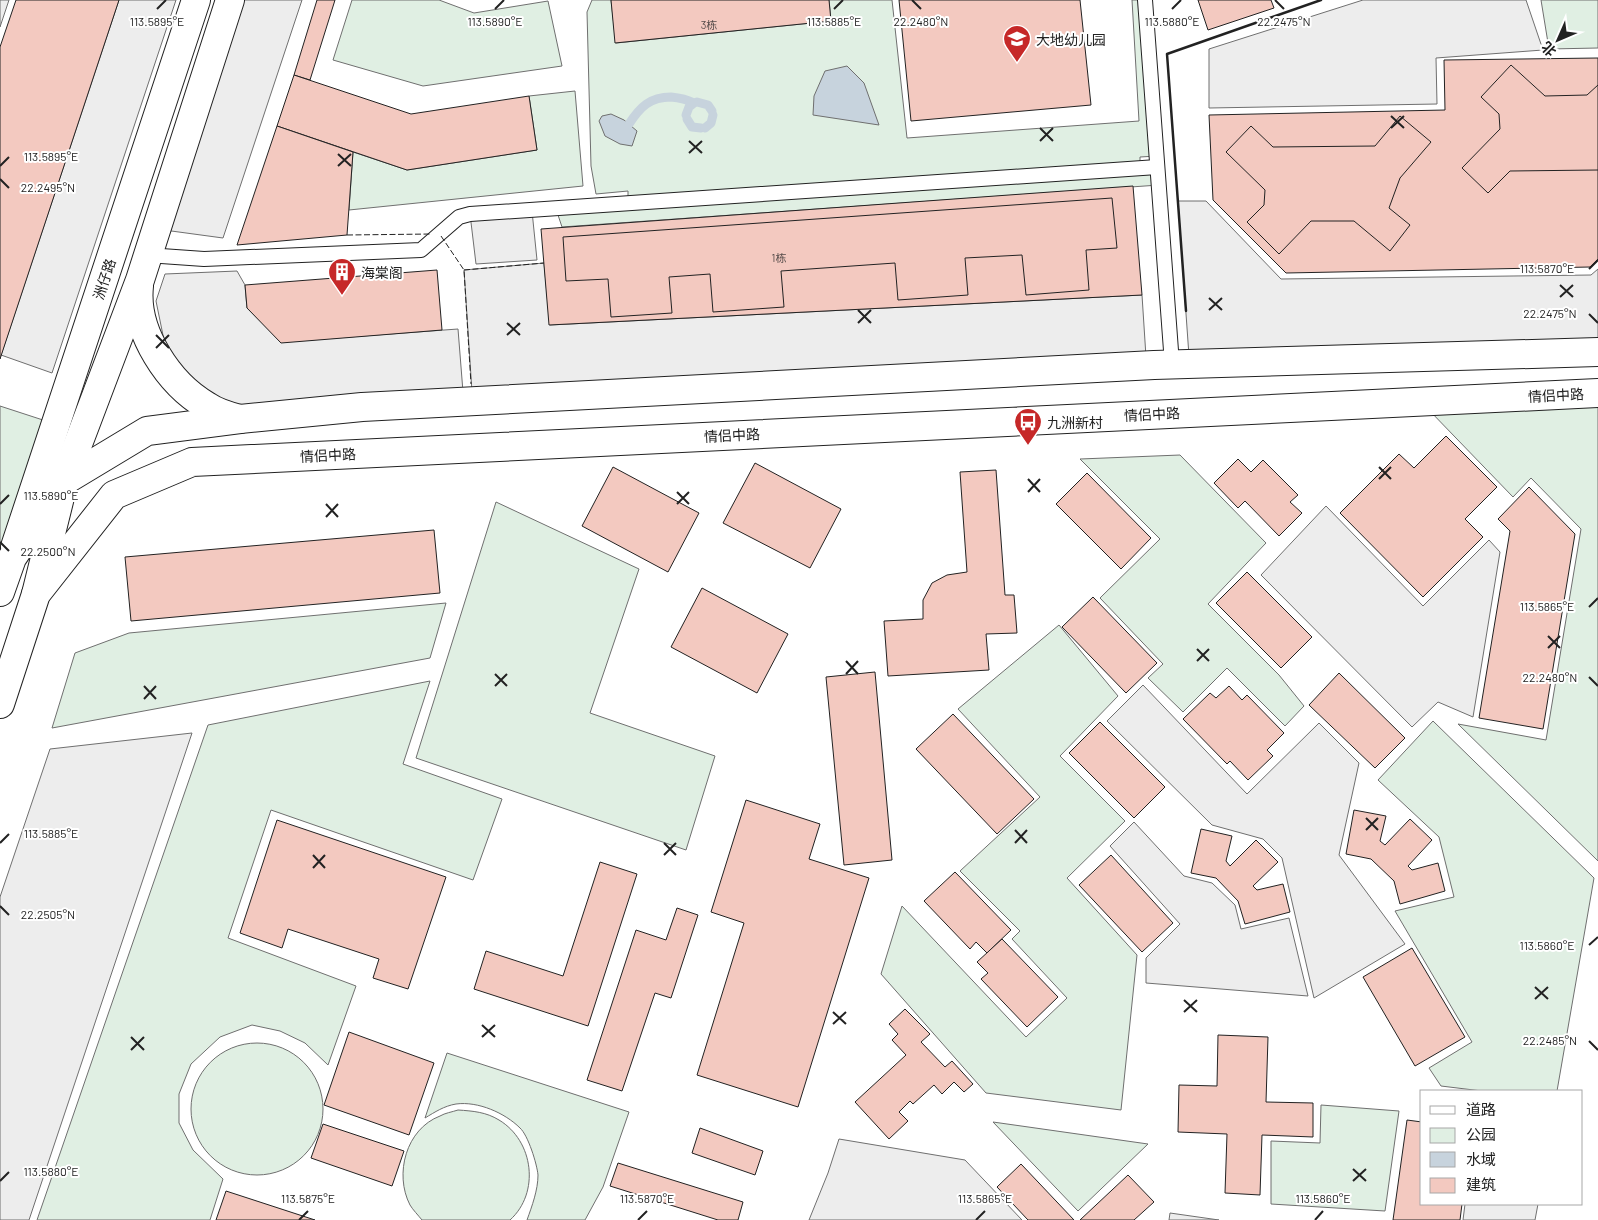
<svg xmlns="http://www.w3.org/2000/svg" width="1598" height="1220" font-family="Barlow,'Noto Sans SC',sans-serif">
<rect width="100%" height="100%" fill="#fff"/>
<g fill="#e0efe3" stroke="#6f6f6f">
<polygon points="352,0 439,0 474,13 548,1 562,66 423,86 333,60"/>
<polygon points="592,0 611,0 616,43 831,21 829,0 892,0 907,138 1139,121 1132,0 1145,0 1157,156 1140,157 1140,168 1157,167 1159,185 562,227 556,209 628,204 628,191 596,194 591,166 587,12"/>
<polygon points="1541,0 1598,0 1598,48 1549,49"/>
<polygon points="575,91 583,186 349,210 353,152 407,170 537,150 529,96"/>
<polygon points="1598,399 1598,861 1458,724 1546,740 1581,529 1531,478 1513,497 1427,408"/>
<polygon points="0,406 46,421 0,563"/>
<polygon points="1180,455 1266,543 1208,604 1279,675 1304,706 1285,726 1227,668 1183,712 1148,678 1163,664 1100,598 1160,539 1080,459"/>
<polygon points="496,502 639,569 590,713 715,756 686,850 416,758"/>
<polygon points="446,603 430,658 52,728 75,653 129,633"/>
<polygon points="1059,625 1118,696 1060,756 1125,821 1067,878 1137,955 1121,1110 986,1093 881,974 902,906 1026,1037 1067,998 1012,939 1020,931 960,871 1040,797 958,709"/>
<polygon points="430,681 403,764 502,799 473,880 271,810 228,938 356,986 328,1065 305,1043 280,1031 252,1025 220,1037 191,1064 179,1094 179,1123 193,1150 223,1179 210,1220 37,1220 208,725"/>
<polygon points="1433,721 1594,878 1557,1091 1482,1091 1441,1086 1429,1068 1472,1042 1395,911 1454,897 1439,837 1378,780"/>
<circle cx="257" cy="1109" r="66"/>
<path d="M447 1053 629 1112 603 1187 585 1220H527C532 1206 538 1190 538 1175 537 1164 528 1135 520 1128 505 1113 478 1101 456 1104 444 1106 435 1112 425 1118Z"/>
<polygon points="1321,1105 1399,1111 1385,1211 1271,1204 1271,1141 1320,1143"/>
<path d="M458 1110C473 1111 486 1112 499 1120 534 1141 540 1193 510 1220H422C418 1215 413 1210 410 1205 394 1174 406 1129 440 1116 445 1113 452 1112 458 1110Z"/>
<polygon points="993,1122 1148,1144 1078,1211"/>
</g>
<g fill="#ededed" stroke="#6f6f6f">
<polygon points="0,0 9,0 0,27"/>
<polygon points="119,0 176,0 52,373 1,355"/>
<polygon points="238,0 302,0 223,238 164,230"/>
<polygon points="1363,0 1526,0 1543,50 1436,58 1437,104 1209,108 1209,49"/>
<polygon points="1178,201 1206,201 1281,279 1591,275 1598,269 1598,341 1189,356"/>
<polygon points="532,211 537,260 476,264 470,214"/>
<polygon points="544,263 550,325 1142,295 1146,357 472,392 464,270"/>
<polygon points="237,271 245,285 247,308 281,342 458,329 463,392 245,407 205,395 187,375 165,345 156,301 165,274"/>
<polygon points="1326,506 1423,606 1489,540 1500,552 1473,717 1438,702 1412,727 1261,575"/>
<polygon points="1143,685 1247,794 1319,723 1359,763 1339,855 1405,944 1314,998 1282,858 1263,839 1212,825 1107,721"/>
<polygon points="192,733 29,1220 0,1220 0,897 50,749"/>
<polygon points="1134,822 1184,876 1212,883 1235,905 1241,929 1289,918 1308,996 1146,983 1146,958 1180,924 1110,846"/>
<polygon points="839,1139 965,1160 1022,1220 809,1220 828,1173"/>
<polygon points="1465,1204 1538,1204 1535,1220 1463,1220"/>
<polygon points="1170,1213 1219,1220 1169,1220"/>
</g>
<g fill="#c7d3dd" stroke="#6f6f6f">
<polygon points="847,66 864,83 879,125 813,115 814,96 825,71"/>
<polygon points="611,114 624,120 637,131 632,146 620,144 605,136 599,121 602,116"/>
</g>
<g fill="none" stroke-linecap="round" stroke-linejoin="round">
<g stroke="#c7d3dd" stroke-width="9">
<polyline points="697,102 708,105 712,111"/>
<polyline points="687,119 692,127 701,128"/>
<path d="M629 124C640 107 650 97 671 97 681 98 686 99 694 103L689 107 686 115"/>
<polyline points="705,128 711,123 713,115"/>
</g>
</g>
<g fill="#f3c9c0" stroke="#222">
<polygon points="16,0 119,0 0,359 0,47"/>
<polygon points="317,0 335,0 310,80 294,75"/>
<polygon points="611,0 829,0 831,21 615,43"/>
<polygon points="899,0 1080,0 1091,105 911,121"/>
<polygon points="1198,0 1271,0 1274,8 1208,30"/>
<polygon points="1598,58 1598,259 1590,267 1286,273 1213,200 1209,115 1445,110 1444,60"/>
<polygon points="1511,65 1545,96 1587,95 1598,85 1598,170 1510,171 1488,193 1462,168 1500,129 1499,114 1481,97"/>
<polygon points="294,75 411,114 529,96 537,150 407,170 277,126"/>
<polygon points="1400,116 1431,142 1400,178 1389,208 1410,225 1390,251 1354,221 1311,221 1279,254 1247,222 1264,205 1265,190 1226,152 1251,126 1273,147 1375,146"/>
<polygon points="277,126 353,152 347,235 237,245"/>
<polygon points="1133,186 1142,295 549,325 541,229"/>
<polygon points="1112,198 1117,248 1086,250 1089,290 1026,295 1022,255 965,258 968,295 898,300 895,263 781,271 784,307 713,312 710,274 669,277 672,313 611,317 608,279 566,281 563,237"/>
<polygon points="437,270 442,330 281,343 247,308 245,285"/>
<polygon points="1446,436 1497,487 1465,519 1483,537 1423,597 1340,513 1399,454 1414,468"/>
<polygon points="1238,459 1251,472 1263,460 1298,495 1290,502 1302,513 1279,536 1245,501 1238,508 1214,483"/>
<polygon points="755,463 841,509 810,568 723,523"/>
<polygon points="613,467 699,513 668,572 582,526"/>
<polygon points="996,470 1005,595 1014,595 1017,633 986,634 989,670 888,676 884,621 923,619 923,600 932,583 947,575 967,572 960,472"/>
<polygon points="1087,473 1151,538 1121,569 1056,504"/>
<polygon points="1529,487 1575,534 1543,729 1479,718 1510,531 1498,519"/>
<polygon points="434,530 440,593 131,621 125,557"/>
<polygon points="1247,572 1312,637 1281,668 1216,603"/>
<polygon points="702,588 788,634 757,693 671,647"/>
<polygon points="1093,597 1157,663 1126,693 1062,627"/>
<polygon points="875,672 892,860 844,865 826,677"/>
<polygon points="1339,673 1405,738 1375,768 1309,705"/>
<polygon points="1229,686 1242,700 1247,695 1284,733 1267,750 1273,756 1248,780 1230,761 1227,764 1183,719 1210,693 1216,698"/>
<polygon points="953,714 1034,799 997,834 916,749"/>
<polygon points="1100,722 1165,787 1134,818 1069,753"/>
<polygon points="746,800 820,824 809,859 869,878 798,1107 697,1075 744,923 711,912"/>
<polygon points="1354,810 1386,816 1380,841 1385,845 1410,819 1432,840 1408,866 1412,870 1438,863 1445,891 1400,904 1394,881 1371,859 1346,854"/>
<polygon points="277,820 446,877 408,989 373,978 379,959 288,929 282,948 240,933"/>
<polygon points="1201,829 1232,836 1226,861 1230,866 1256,840 1278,862 1253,886 1257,890 1283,884 1290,912 1245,924 1238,901 1216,878 1191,873"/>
<polygon points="1111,855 1173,923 1142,952 1079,885"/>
<polygon points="600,862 637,874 588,1026 474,989 486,951 563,976"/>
<polygon points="955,872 1011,930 987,953 976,942 970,949 924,901"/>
<polygon points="677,908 698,915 671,998 655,993 622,1091 587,1080 636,930 666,940"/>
<polygon points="1002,939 1058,997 1027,1027 981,979 988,973 977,962"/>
<polygon points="1412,948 1465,1037 1415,1066 1363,977"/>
<polygon points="905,1009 930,1034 921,1042 945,1067 952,1061 973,1084 964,1092 954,1082 942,1094 934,1085 913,1104 910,1101 899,1112 908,1121 889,1139 855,1102 906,1055 892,1040 898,1034 889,1024"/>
<polygon points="349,1032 434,1063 409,1135 324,1105"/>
<polygon points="1218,1035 1268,1037 1266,1102 1313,1103 1313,1137 1262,1135 1260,1195 1225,1193 1227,1134 1178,1132 1179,1085 1217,1086"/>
<polygon points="1407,1120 1422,1122 1422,1204 1462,1204 1460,1220 1393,1220"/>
<polygon points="323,1124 404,1151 392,1186 311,1158"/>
<polygon points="700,1128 763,1151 755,1175 692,1153"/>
<polygon points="618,1163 743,1202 738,1220 718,1220 610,1186"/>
<polygon points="1021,1164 1074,1220 1028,1220 997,1187"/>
<polygon points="1128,1175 1154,1202 1134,1220 1080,1220"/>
<polygon points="226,1191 315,1220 216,1220"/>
</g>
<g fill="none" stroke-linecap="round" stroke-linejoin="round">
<defs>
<g id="lane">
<polyline points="1145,0 1172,364"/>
<polyline points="147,255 204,259 421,250 459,217 470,214 1157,167"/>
</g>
<g id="secondary">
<path d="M139 286C134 332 169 384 207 406 217 413 228 416 240 419"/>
<polyline points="15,547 196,0"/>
<polyline points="36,594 64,481 140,280 230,0"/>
</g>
<g id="highway">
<polyline points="0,592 12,558 64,481 147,431 240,419 362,407 1154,365 1598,352"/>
<polyline points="0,704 36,594 114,495 192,462 1598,393"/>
</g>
</defs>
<use href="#lane" stroke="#222" stroke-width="16"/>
<use href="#secondary" stroke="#222" stroke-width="30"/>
<use href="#highway" stroke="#222" stroke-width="30"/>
<use href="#lane" stroke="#fff" stroke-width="14"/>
<use href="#secondary" stroke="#fff" stroke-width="28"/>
<use href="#highway" stroke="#fff" stroke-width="28"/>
<g stroke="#222" stroke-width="1" stroke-dasharray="6 2.5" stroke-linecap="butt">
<polyline points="347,235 432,234"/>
<polyline points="441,236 464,270 471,384"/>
<polyline points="464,270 544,263"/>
</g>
<polyline stroke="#222" stroke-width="2.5" points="1186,311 1167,54 1321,0"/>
</g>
<path fill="none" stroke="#222" stroke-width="2" d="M912 0 921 9M1275 0 1284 9M157 9 166 0M495 9 504 0M834 9 843 0M1172 9 1181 0M1391 116 1404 128M1040 128 1053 141M1391 128 1404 116M689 141 702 153M1040 141 1053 128M689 153 702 141M338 154 351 166M0 166 9 157M338 166 351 154M0 179 9 188M1589 269 1598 260M1560 285 1573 297M1560 297 1573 285M1209 298 1222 310M858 310 871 323M1209 310 1222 298M1589 314 1598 323M507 323 520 335M858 323 871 310M156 335 169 348M507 335 520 323M156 348 169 335M1379 467 1391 479M1028 479 1040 492M1379 479 1391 467M677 492 689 504M1028 492 1040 479M0 504 9 495M326 504 338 517M677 504 689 492M326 517 338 504M0 542 9 551M1589 607 1598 598M1548 636 1560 648M1548 648 1560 636M1197 649 1209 661M846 661 858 674M1197 661 1209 649M495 674 507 686M846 674 858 661M1589 677 1598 686M144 686 156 699M495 686 507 674M144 699 156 686M1366 818 1378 830M1015 830 1027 843M1366 830 1378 818M0 843 9 834M664 843 676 855M1015 843 1027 830M313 855 325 868M664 855 676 843M313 868 325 855M0 906 9 915M1589 945 1598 937M1535 987 1548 999M1535 999 1548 987M1184 1000 1197 1012M833 1012 846 1024M1184 1012 1197 1000M833 1024 846 1012M482 1025 495 1037M131 1037 144 1050M482 1037 495 1025M1589 1041 1598 1050M131 1050 144 1037M1353 1169 1366 1181M0 1181 9 1172M1353 1181 1366 1169M299 1220 308 1211M638 1220 647 1211M976 1220 985 1211M1315 1220 1323 1211"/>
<defs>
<symbol id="school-pin" viewBox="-11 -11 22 30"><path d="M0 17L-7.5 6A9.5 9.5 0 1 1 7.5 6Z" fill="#c62828" stroke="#fff"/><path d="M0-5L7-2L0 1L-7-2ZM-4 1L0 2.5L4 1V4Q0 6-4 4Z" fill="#fff"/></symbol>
<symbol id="building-pin" viewBox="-11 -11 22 30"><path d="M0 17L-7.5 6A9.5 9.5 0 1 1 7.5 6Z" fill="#c62828" stroke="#fff"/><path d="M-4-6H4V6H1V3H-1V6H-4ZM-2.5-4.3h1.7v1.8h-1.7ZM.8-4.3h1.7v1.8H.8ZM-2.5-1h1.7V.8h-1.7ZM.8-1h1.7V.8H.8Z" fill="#fff"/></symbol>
<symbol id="bus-pin" viewBox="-11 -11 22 30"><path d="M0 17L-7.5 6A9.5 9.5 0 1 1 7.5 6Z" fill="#c62828" stroke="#fff"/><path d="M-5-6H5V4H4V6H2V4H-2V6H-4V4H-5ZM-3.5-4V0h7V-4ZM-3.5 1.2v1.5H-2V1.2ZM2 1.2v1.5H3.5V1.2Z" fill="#fff"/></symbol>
</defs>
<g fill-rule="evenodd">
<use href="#school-pin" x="1001" y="23" width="32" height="43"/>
<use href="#building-pin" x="326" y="256" width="32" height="43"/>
<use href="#bus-pin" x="1012" y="406" width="32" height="43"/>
</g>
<g text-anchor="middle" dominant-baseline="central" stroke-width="4" stroke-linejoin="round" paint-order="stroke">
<g font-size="11" fill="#564c4a">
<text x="709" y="24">3栋</text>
<text x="779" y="257">1栋</text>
</g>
<g font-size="14" fill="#222" stroke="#fff" text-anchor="start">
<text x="1036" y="39">大地幼儿园</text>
<text x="361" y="272">海棠阁</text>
<text x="1047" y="422">九洲新村</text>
</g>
<g font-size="14" fill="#222" stroke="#fff">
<text transform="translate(104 279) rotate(-72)">洲仔路</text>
<text transform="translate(1556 395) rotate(-3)">情侣中路</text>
<text transform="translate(1152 414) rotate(-3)">情侣中路</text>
<text transform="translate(732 435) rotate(-3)">情侣中路</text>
<text transform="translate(328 455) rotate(-3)">情侣中路</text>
</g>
</g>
<g font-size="12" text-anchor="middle" fill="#222" stroke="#fff" stroke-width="4" stroke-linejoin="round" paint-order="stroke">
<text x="157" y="26">113.5895°E</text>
<text x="495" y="26">113.5890°E</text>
<text x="834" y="26">113.5885°E</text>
<text x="921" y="26">22.2480°N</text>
<text x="1172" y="26">113.5880°E</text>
<text x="1284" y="26">22.2475°N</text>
<text x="51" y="161">113.5895°E</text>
<text x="48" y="192">22.2495°N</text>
<text x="1547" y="273">113.5870°E</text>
<text x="1550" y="318">22.2475°N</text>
<text x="51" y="500">113.5890°E</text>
<text x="48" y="556">22.2500°N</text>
<text x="1547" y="611">113.5865°E</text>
<text x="1550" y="682">22.2480°N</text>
<text x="51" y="838">113.5885°E</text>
<text x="48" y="919">22.2505°N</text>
<text x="1547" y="950">113.5860°E</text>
<text x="1550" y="1045">22.2485°N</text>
<text x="51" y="1176">113.5880°E</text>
<text x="308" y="1203">113.5875°E</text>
<text x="647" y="1203">113.5870°E</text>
<text x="985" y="1203">113.5865°E</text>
<text x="1323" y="1203">113.5860°E</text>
</g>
<rect x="1420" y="1090" width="162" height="115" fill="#ffffff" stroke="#a7a7a7"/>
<rect x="1430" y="1106" width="25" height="8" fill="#ffffff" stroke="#a7a7a7"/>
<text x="1466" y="1115" font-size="15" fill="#222222">道路</text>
<rect x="1430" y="1128" width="25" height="15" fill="#e0efe3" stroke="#a7a7a7"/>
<text x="1466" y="1140" font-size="15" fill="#222222">公园</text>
<rect x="1430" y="1152" width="25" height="15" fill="#c7d3dd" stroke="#a7a7a7"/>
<text x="1466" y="1165" font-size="15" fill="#222222">水域</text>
<rect x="1430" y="1178" width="25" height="15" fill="#f3c9c0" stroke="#a7a7a7"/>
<text x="1466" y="1190" font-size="15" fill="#222222">建筑</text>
<g transform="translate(1558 40) rotate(225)" stroke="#ffffff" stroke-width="4" paint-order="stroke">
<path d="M0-4L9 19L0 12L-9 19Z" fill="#222222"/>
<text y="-8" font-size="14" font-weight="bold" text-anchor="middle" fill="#222222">北</text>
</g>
</svg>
